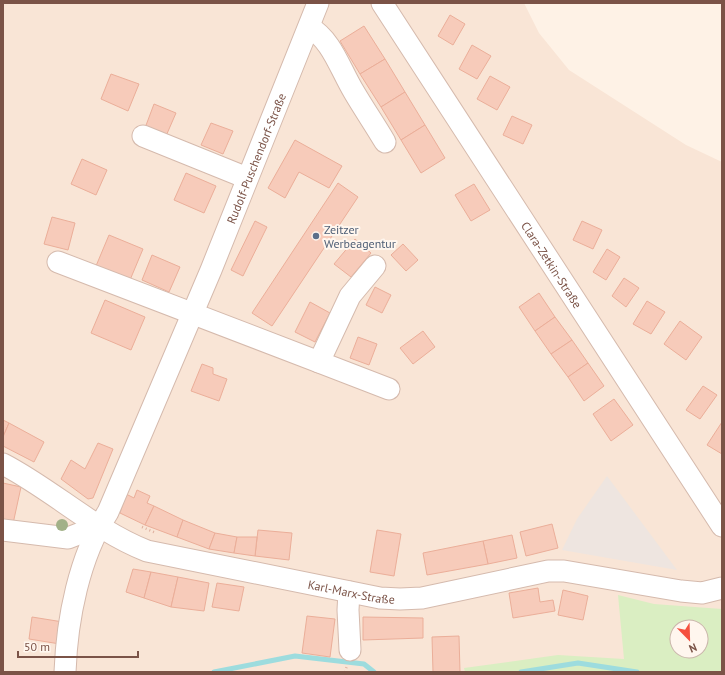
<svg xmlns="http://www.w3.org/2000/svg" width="725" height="675" font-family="'PT Sans',sans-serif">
<rect width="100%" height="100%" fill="#fef2e6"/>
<path fill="#f9e5d6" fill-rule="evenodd" d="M3 3H524L539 33 569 70 686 145 722 162V672H3ZM677 627H701V651H677Z"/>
<polygon fill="#eee5e0" points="607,476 677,570 562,550 577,519"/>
<path fill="#daeec2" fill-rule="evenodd" d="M618 595 654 604 722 609V672H465L464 668 558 655 624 659ZM677 627H701V651H677Z"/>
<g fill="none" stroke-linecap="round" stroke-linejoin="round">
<g stroke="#9ddcde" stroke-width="5">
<polyline points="214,672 295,656 364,664 374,672"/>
<polyline points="521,672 578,663 637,672"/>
</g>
</g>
<g fill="#f7cbba" stroke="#ebae99">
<polygon points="450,15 465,24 453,45 438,36"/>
<polygon points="364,26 385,59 360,74 340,41"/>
<polygon points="472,45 491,56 477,79 459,69"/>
<polygon points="385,59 405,92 381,107 360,74"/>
<polygon points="111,74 139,84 128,111 101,99"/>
<polygon points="490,76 510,87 497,110 477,99"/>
<polygon points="405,92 425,125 401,140 381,107"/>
<polygon points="154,104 176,113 166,136 145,128"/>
<polygon points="512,116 532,125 523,144 503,135"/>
<polygon points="211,123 233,131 223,154 201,145"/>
<polygon points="425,125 445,158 421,173 401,140"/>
<polygon points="295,140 342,166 329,188 299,172 285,198 268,188"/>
<polygon points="82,159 107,170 96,195 71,184"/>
<polygon points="186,173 216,186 204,213 174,200"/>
<polygon points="338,183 358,197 272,326 252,313"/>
<polygon points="474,184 490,210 471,221 455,195"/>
<polygon points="52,217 75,223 68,250 44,244"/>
<polygon points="255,221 267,227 243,276 231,270"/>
<polygon points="582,221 602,230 593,249 573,240"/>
<polygon points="109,235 143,249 130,280 96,266"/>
<polygon points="355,239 371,253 351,277 334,264"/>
<polygon points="403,244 418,260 406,271 391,255"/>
<polygon points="607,249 620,257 606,280 593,272"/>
<polygon points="152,255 180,267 169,292 142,280"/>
<polygon points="624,278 639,288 626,307 612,296"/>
<polygon points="375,287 391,295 382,313 366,305"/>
<polygon points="539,293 555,317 535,331 519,307"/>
<polygon points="105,300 145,317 131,350 91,333"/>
<polygon points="647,301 665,312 651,334 633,324"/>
<polygon points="310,302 330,313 315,342 295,332"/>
<polygon points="555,317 572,340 551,354 535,331"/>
<polygon points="680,321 702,337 686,360 664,344"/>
<polygon points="423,331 435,347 413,364 400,348"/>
<polygon points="358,337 377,344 369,365 350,358"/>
<polygon points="572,340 588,363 568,377 551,354"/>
<polygon points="588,363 604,386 584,401 568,377"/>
<polygon points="202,364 213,368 213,374 227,379 219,401 191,391"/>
<polygon points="703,386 717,395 700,419 686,410"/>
<polygon points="614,399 633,425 611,441 593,414"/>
<polygon points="3,420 9,423 3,437"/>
<polygon points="722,422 722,454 707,445"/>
<polygon points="9,423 44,442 34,462 3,446 3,437"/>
<polygon points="98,443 113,449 93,498 88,499 61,479 71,460 85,469"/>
<polygon points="3,483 21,487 11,533 3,532"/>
<polygon points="137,490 150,496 147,503 154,506 145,525 120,513 126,494 134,498"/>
<polygon points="154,506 183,520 177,537 145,525"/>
<polygon points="183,520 215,533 209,549 177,537"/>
<polygon points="552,524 558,548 526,556 520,532"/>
<polygon points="258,530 292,533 289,560 255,556"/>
<polygon points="377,530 401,534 394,576 370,572"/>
<polygon points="215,533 237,537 234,553 209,549"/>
<polygon points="512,535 517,558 488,564 483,541"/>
<polygon points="237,537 257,537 255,556 234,553"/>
<polygon points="483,541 488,564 427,575 423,553"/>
<polygon points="133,569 151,572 144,598 126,592"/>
<polygon points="151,572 178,577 171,607 144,598"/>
<polygon points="178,577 209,583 204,611 171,607"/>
<polygon points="217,583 244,587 239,611 212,607"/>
<polygon points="538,588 540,602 553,600 555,611 513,618 509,593"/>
<polygon points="563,590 588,596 583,620 558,615"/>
<polygon points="307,616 335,619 330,657 302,653"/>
<polygon points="32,617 63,622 60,644 29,639"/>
<polygon points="363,617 423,618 423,638 363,640"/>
<polygon points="459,636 460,672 433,672 432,637"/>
</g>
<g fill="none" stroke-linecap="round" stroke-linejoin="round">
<defs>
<g id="minor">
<path id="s1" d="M382 3 722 526"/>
<path d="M309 27C332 40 340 69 354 92 364 109 375 125 385 142"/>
<polyline points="143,136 247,178"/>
<polyline points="58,262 319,362 350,296 375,266"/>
<polyline points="319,362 389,389"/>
<path id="s2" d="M3 464C53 490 94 530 147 551L380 598 400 599 422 598 548 571H564L681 591 702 593 722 588"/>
<polyline points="3,530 68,538 99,526"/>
<polyline points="349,592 348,610 350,650"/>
<path id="s3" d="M65 672C67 619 79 557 108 512L211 270 318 3"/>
</g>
</defs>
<use href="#minor" stroke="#d5baad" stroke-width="23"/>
<g stroke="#ddae9d" stroke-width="2.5" stroke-dasharray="1 3" stroke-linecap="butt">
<polyline points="142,527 156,533"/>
<polyline points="345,672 347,666"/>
</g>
<use href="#minor" stroke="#fff" stroke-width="21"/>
</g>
<circle fill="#a2b188" cx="62" cy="525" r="6"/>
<circle fill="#5c6f8a" stroke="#fff6ee" stroke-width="1.5" cx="316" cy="236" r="4"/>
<g text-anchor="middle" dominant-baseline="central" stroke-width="4" stroke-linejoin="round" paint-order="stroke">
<g font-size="12" fill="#7b5347" stroke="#fff6ee">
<text stroke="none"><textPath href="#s3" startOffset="551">Rudolf-Puschendorf-Straße</textPath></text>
<text stroke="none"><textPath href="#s1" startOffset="312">Clara-Zetkin-Straße</textPath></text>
<text stroke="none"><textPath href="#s2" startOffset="377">Karl-Marx-Straße</textPath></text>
</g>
<g font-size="12" fill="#4e5e75" stroke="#fff6ee" text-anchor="start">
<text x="324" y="229">Zeitzer<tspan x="324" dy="14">Werbeagentur</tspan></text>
</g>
</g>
<rect width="725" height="675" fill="none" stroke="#7b5347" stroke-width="8"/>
<g transform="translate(689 639) rotate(157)"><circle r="19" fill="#fff6ee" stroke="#cab5ab"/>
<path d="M0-3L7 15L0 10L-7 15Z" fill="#f5503f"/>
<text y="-6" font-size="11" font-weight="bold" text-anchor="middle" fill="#7b5347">N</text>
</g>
<path d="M18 651v6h120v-6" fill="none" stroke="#7b5347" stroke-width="2"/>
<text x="24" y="651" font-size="12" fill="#7b5347" stroke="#fff6ee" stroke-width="3" paint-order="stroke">50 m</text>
</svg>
